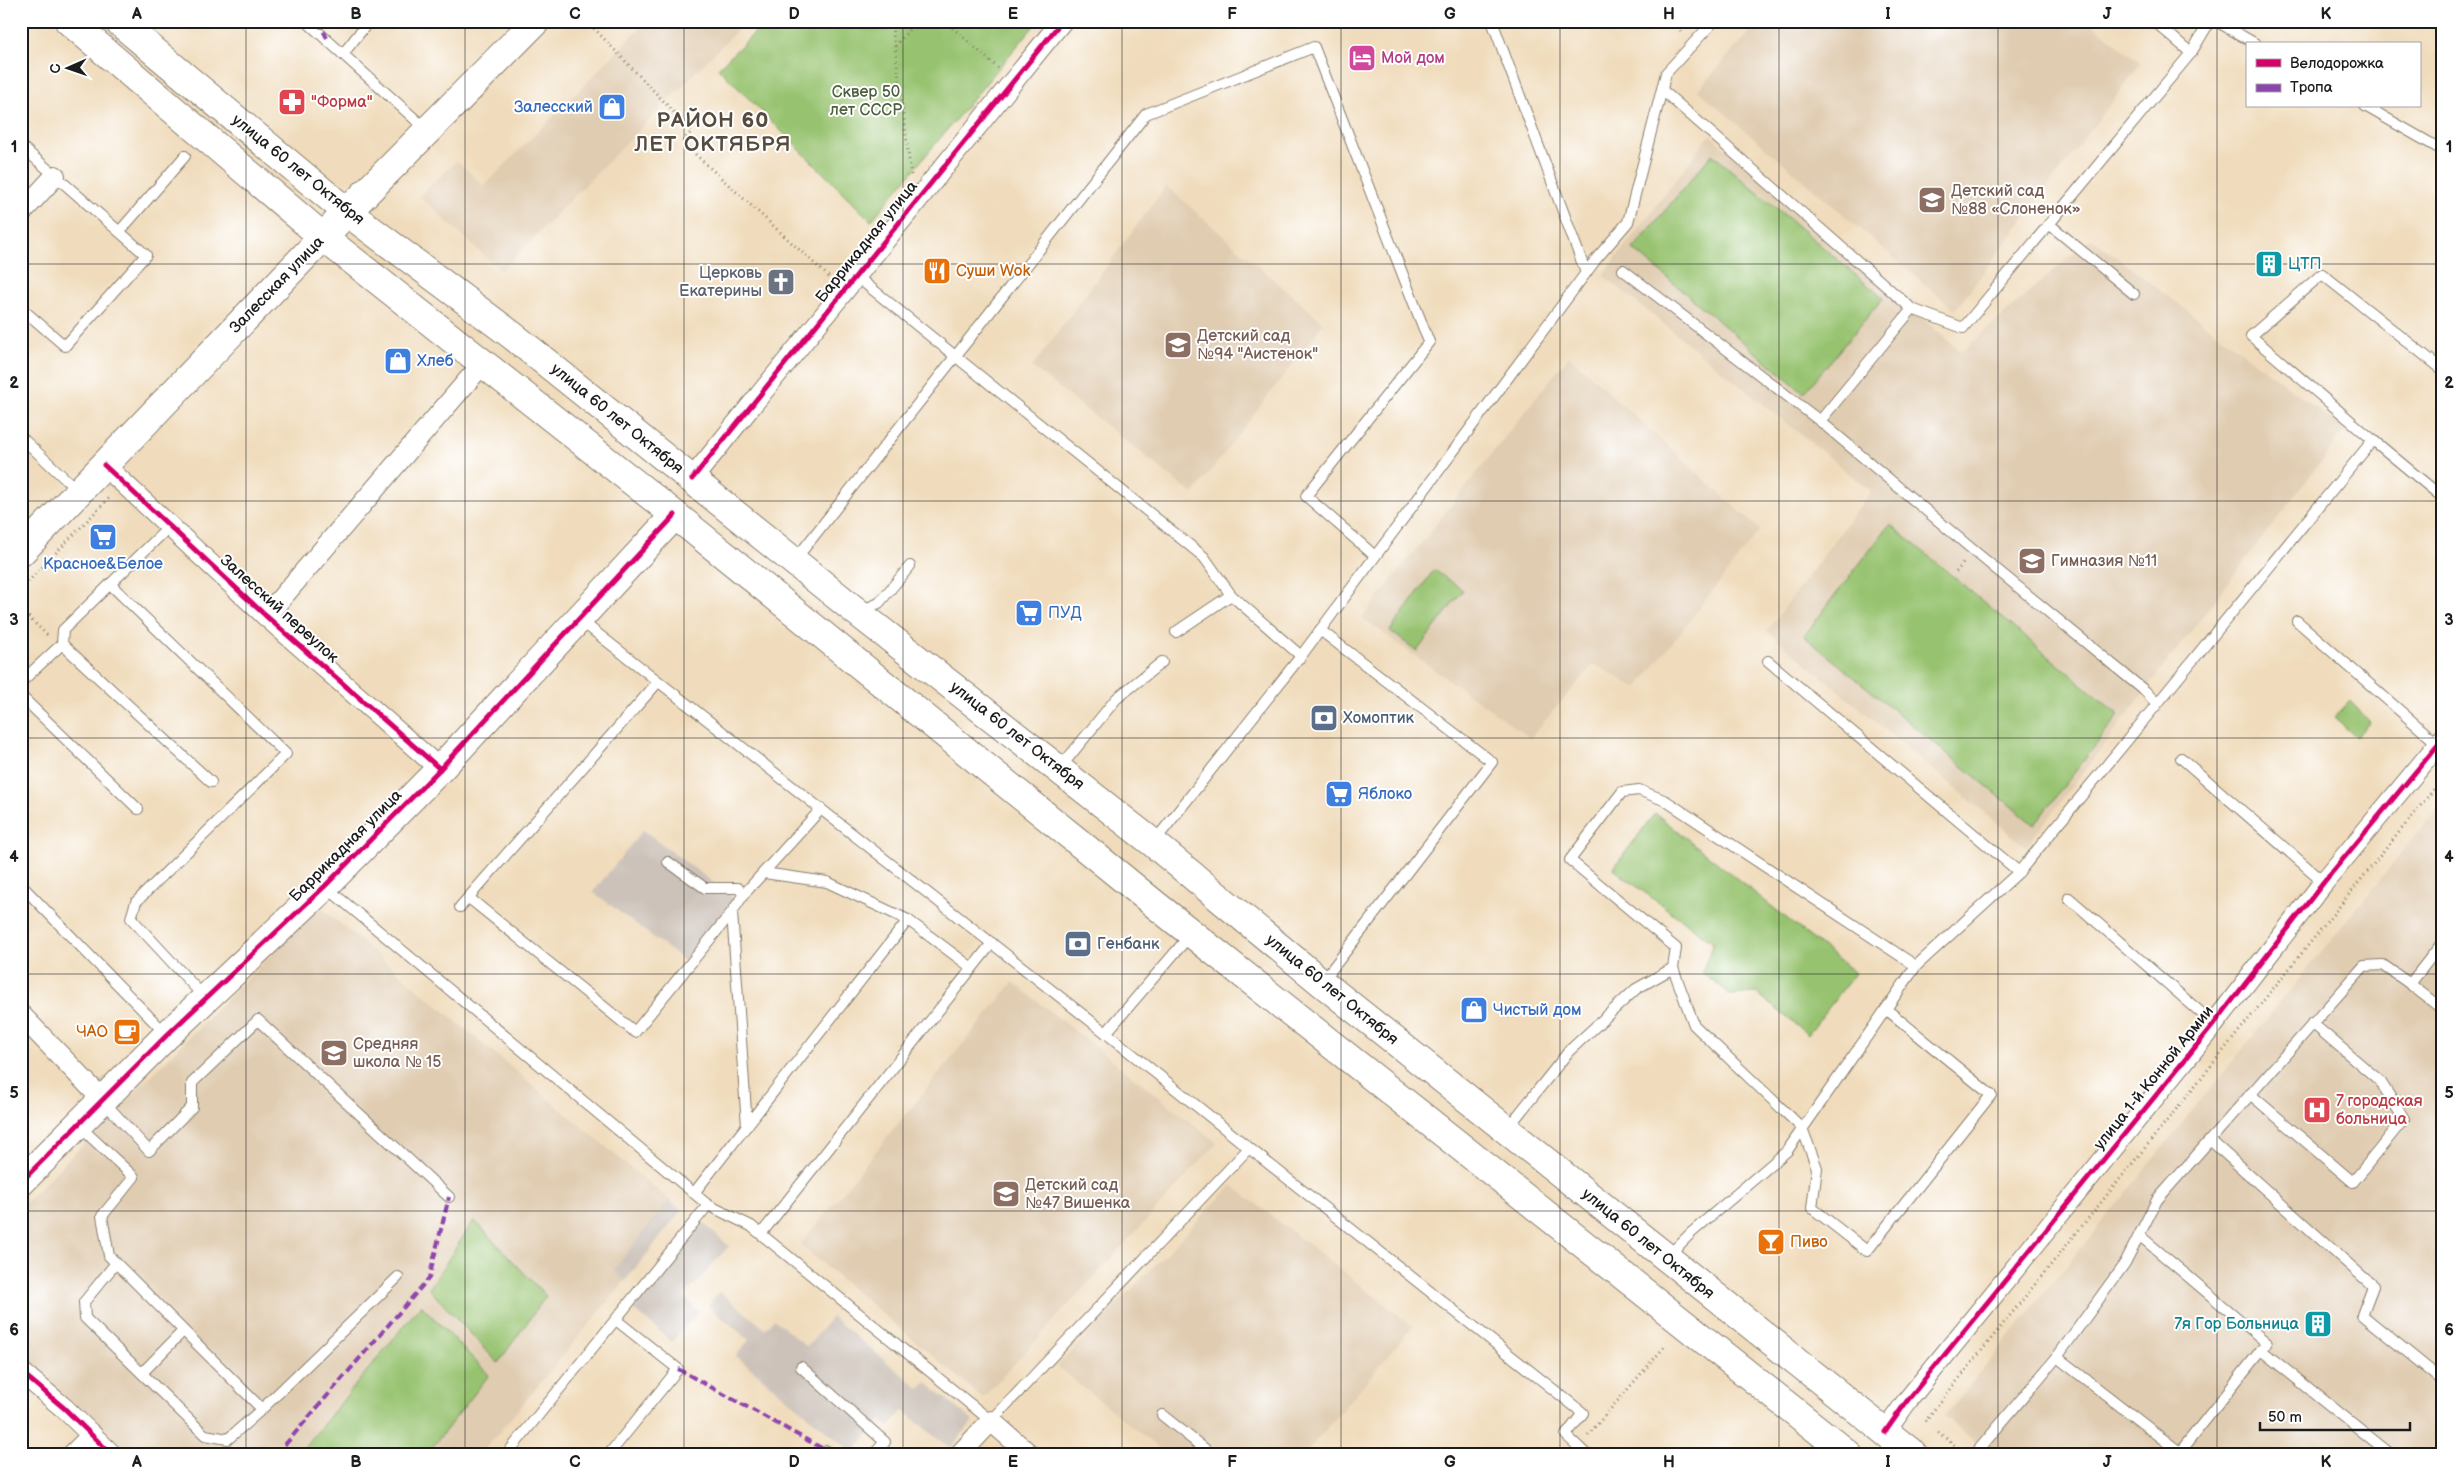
<svg xmlns="http://www.w3.org/2000/svg" width="2463" height="1475" font-family="'Balsamiq Sans',sans-serif">
<rect width="100%" height="100%" fill="#fff"/>
<filter id="ink" filterUnits="userSpaceOnUse"><feTurbulence type="fractalNoise" baseFrequency=".02" numOctaves="2"/><feDisplacementMap in="SourceGraphic" scale="10" xChannelSelector="R" yChannelSelector="G"/><feConvolveMatrix kernelMatrix="1 2 1 2 8 2 1 2 1" color-interpolation-filters="sRGB"/></filter>
<filter id="wash" filterUnits="userSpaceOnUse"><feTurbulence type="fractalNoise" baseFrequency=".0096" numOctaves="4" result="noise"/><feDisplacementMap in="SourceGraphic" scale="20" xChannelSelector="R" yChannelSelector="G"/><feGaussianBlur stdDeviation="1.12" result="paint"/><feColorMatrix in="noise" values="0 0 0 0 0 0 0 0 0 0 0 0 0 0 0 0 0 1.4 0 .05"/><feComposite in="paint" operator="in"/></filter>
<g filter="url(#wash)">
<rect width="100%" height="100%" fill="#f0dcbc"/>
<g fill="#e0ccb1">
<polygon points="647,21 746,21 501,271 419,196 457,161 484,186"/>
<polygon points="1760,21 2088,21 2141,63 1955,310 1698,90"/>
<polygon points="1710,135 1961,352 2091,238 2345,430 2026,847 1767,631 1871,491 1603,275"/>
<polygon points="1166,186 1324,323 1193,494 1032,367"/>
<polygon points="1569,356 1760,530 1637,688 1594,664 1530,738 1362,618"/>
<polygon points="2442,803 2442,1454 1990,1454 1944,1417"/>
<polygon points="319,906 669,1200 613,1270 625,1281 481,1454 122,1454 78,1408 21,1359 21,1207"/>
<polygon points="1013,982 1217,1143 983,1398 800,1245"/>
<polygon points="1232,1185 1413,1326 1305,1454 1166,1454 1057,1366"/>
</g>
<g fill="#ccc2b9">
<polygon points="643,830 739,902 686,962 593,892"/>
<polygon points="669,1200 682,1210 625,1281 613,1270"/>
<polygon points="703,1223 729,1246 684,1297 699,1311 672,1342 631,1307"/>
<polygon points="719,1291 765,1329 774,1319 807,1347 832,1317 920,1389 926,1382 973,1421 950,1449 903,1410 889,1427 880,1420 853,1453 736,1356 749,1340 708,1306"/>
</g>
<g fill="#97c370" stroke="#5a7046">
<polygon points="767,21 1038,21 871,221 718,68"/>
<polygon points="1712,154 1883,298 1804,393 1633,249"/>
<polygon points="1890,524 2119,715 2034,825 1804,636"/>
<polygon points="1434,570 1463,590 1417,651 1390,631"/>
<polygon points="2350,701 2370,722 2356,737 2334,718"/>
<polygon points="1655,813 1855,973 1808,1035 1757,993 1730,995 1702,972 1713,943 1613,869"/>
<polygon points="474,1220 546,1296 498,1363 429,1289"/>
<polygon points="421,1305 489,1375 427,1454 299,1454"/>
</g>
</g>
<g filter="url(#ink)">
<g fill="none" stroke-linecap="round" stroke-linejoin="round">
<defs>
<g id="lane">
<polyline points="306,21 427,130"/>
<polyline points="1492,21 1586,273"/>
<polyline points="2154,21 2191,53"/>
<polyline points="2216,21 2256,44"/>
<polyline points="343,54 369,21"/>
<polyline points="1662,90 1912,309 1963,328 2191,53 2210,21"/>
<polyline points="2365,106 2442,150"/>
<polyline points="21,146 146,255 65,346 21,308"/>
<polyline points="2049,224 2134,294"/>
<polyline points="120,231 185,156"/>
<polyline points="1623,270 1820,421 1973,550 2145,691 2157,704 2373,440 2442,497"/>
<polyline points="856,276 1204,557 1231,595"/>
<polyline points="1820,421 1912,309"/>
<polyline points="21,437 78,491"/>
<polyline points="2373,440 2251,336 2322,274 2442,369"/>
<polyline points="795,560 1146,114 1314,47 1429,342 1306,496 1375,556"/>
<polyline points="110,584 286,754 136,902 131,918 205,998"/>
<polyline points="860,611 879,603 910,566"/>
<polyline points="580,620 1106,1033"/>
<polyline points="2297,621 2438,744"/>
<polyline points="1320,630 1492,762 1322,982"/>
<polyline points="1176,632 1231,595 1301,656"/>
<polyline points="62,644 63,630 170,526"/>
<polyline points="1768,661 2019,872"/>
<polyline points="21,682 62,644 211,782"/>
<polyline points="21,696 138,809"/>
<polyline points="2181,758 2324,882"/>
<polyline points="1060,768 1116,699 1162,662"/>
<polyline points="1154,842 1301,656 1597,258 1628,222 1666,73 1714,21"/>
<polyline points="668,862 705,888 738,888 744,894 821,809"/>
<polyline points="764,873 827,882 908,920 972,968"/>
<polyline points="21,885 166,1034"/>
<polyline points="326,887 708,1205 751,1226 991,1421 1249,1148 1106,1033 1191,934"/>
<polyline points="744,894 732,912 747,1126"/>
<polyline points="469,898 635,1032 732,912"/>
<polyline points="2069,898 2214,1024"/>
<polyline points="460,907 658,682"/>
<polyline points="2410,984 2442,1009"/>
<polyline points="1886,1009 1991,1095 1867,1251 1812,1208 1817,1168 1802,1128 1694,1025 1673,968 1676,948 1570,860 1622,792 1639,790 1666,801 1916,966"/>
<polyline points="2250,1094 2353,1182 2404,1119 2380,1081 2312,1023"/>
<polyline points="104,1102 149,1151 192,1107 192,1083 258,1020 449,1197"/>
<polyline points="79,1126 134,1177 102,1216 109,1256 262,1409 398,1277"/>
<polyline points="1507,1129 1569,1051 1636,989 1673,968"/>
<polyline points="2210,1140 2373,1286 2362,1315 2442,1380"/>
<polyline points="1249,1148 1583,1413 1566,1435 1586,1454"/>
<polyline points="694,1193 908,920"/>
<polyline points="761,1234 992,943"/>
<polyline points="2139,1235 2267,1343 2261,1350"/>
<polyline points="1668,1256 1691,1233 1787,1151 1916,966 2019,872 2157,704"/>
<polyline points="116,1263 84,1302 85,1318 205,1435 228,1439 262,1409"/>
<polyline points="2057,1357 2182,1454"/>
<polyline points="801,1367 885,1442 874,1454"/>
<polyline points="142,1373 183,1331"/>
<polyline points="1162,1415 1211,1454"/>
<polyline points="2180,1452 2261,1350 2388,1452"/>
<polyline points="507,1454 708,1205"/>
<polyline points="609,1454 678,1369 616,1320"/>
<polyline points="824,1454 827,1451 831,1454"/>
<polyline points="1975,1454 2057,1357 2125,1263 2157,1200 2364,966 2383,965 2410,984 2442,943"/>
</g>
<g id="street">
<polyline points="21,213 55,176"/>
<polyline points="104,465 266,616 440,769"/>
<polyline points="692,479 1062,21"/>
<polyline points="266,616 483,363"/>
<polyline points="21,1015 102,1099"/>
<polyline points="21,1372 64,1408 111,1454"/>
<polyline points="1885,1432 1907,1401 2214,1024 2324,882 2442,740"/>
<polyline points="73,1454 92,1435"/>
<polyline points="960,1454 991,1421 1029,1454"/>
</g>
<g id="secondary">
<polyline points="69,21 323,237 675,515 1157,906 1848,1454"/>
<polyline points="118,21 347,212 513,336 857,612 1153,843 1321,982 1913,1454"/>
<polyline points="21,552 347,212 536,21"/>
<polyline points="21,1182 167,1035 325,886 440,769 675,515"/>
</g>
</defs>
<use href="#lane" stroke="#867c6c" stroke-width="12"/>
<use href="#street" stroke="#867c6c" stroke-width="22"/>
<use href="#secondary" stroke="#867c6c" stroke-width="30"/>
<g stroke="#867c6c" stroke-width="3" stroke-dasharray="1 4" stroke-linecap="butt">
<polyline points="587,21 692,131 682,142 829,277"/>
<polyline points="891,21 895,47"/>
<polyline points="945,21 999,69"/>
<polyline points="1677,21 1682,35"/>
<polyline points="911,175 895,47 916,21"/>
<polyline points="1956,572 1965,561"/>
<polyline points="21,589 111,496"/>
<polyline points="21,610 48,636"/>
<polyline points="1925,1421 2442,779"/>
<polyline points="1938,1432 1961,1450"/>
<polyline points="1588,1435 1666,1345"/>
</g>
<use href="#lane" stroke="#fff" stroke-width="10"/>
<use href="#street" stroke="#fff" stroke-width="20"/>
<use href="#secondary" stroke="#fff" stroke-width="28"/>
<g stroke="#8e44ad" stroke-width="4" stroke-dasharray="8 4" stroke-linecap="butt">
<polyline points="318,21 327,38"/>
<polyline points="678,1369 827,1451"/>
<polyline points="277,1454 429,1278 449,1197"/>
</g>
<defs>
<g id="cycleway">
<polyline points="104,465 266,616 440,769"/>
<polyline points="692,479 1062,21"/>
<polyline points="21,1182 167,1035 325,886 440,769 675,515"/>
<polyline points="21,1372 64,1408 111,1454"/>
<polyline points="1885,1432 1907,1401 2214,1024 2324,882 2442,740"/>
</g>
</defs>
<use href="#cycleway" stroke="#fff" stroke-width="8"/>
<use href="#cycleway" stroke="#d6006c" stroke-width="5"/>
</g>
</g>
<path fill="none" stroke="#1c1c1c" stroke-width="1" stroke-opacity="0.55" d="M246 21V1454M465 21V1454M684 21V1454M903 21V1454M1122 21V1454M1341 21V1454M1560 21V1454M1779 21V1454M1998 21V1454M2217 21V1454M21 264H2442M21 501H2442M21 738H2442M21 974H2442M21 1211H2442"/>
<defs>
<symbol id="hotel-square" viewBox="-11 -11 22 22"><rect x="-9" y="-9" width="18" height="18" rx="4" fill="#d1479c" stroke="#fff"/><path d="M-6-4.5h1.5V1H6V5H4.5V3h-9V5H-6ZM-4 0a1.8 1.8 0 1 1 3.6 0ZM.5 0V-2.5h3Q6-2.5 6 0Z" fill="#fff"/></symbol>
<symbol id="pharmacy-square" viewBox="-11 -11 22 22"><rect x="-9" y="-9" width="18" height="18" rx="4" fill="#e0444e" stroke="#fff"/><path d="M-2-6h4v4h4v4h-4v4h-4v-4h-4v-4h4Z" fill="#fff"/></symbol>
<symbol id="shop-square" viewBox="-11 -11 22 22"><rect x="-9" y="-9" width="18" height="18" rx="4" fill="#3f7fe0" stroke="#fff"/><path d="M-5-2.5h2.3a2.7 3.5 0 0 1 5.4 0H5L5.5 6h-11ZM-1.5-2.5h3a1.5 2.3 0 0 0-3 0Z" fill="#fff"/></symbol>
<symbol id="school-square" viewBox="-11 -11 22 22"><rect x="-9" y="-9" width="18" height="18" rx="4" fill="#8d6e63" stroke="#fff"/><path d="M0-5L7-2L0 1L-7-2ZM-4 1L0 2.5L4 1V4Q0 6-4 4Z" fill="#fff"/></symbol>
<symbol id="building-square" viewBox="-11 -11 22 22"><rect x="-9" y="-9" width="18" height="18" rx="4" fill="#0f9aa8" stroke="#fff"/><path d="M-4-6H4V6H1V3H-1V6H-4ZM-2.5-4.3h1.7v1.8h-1.7ZM.8-4.3h1.7v1.8H.8ZM-2.5-1h1.7V.8h-1.7ZM.8-1h1.7V.8H.8Z" fill="#fff"/></symbol>
<symbol id="restaurant-square" viewBox="-11 -11 22 22"><rect x="-9" y="-9" width="18" height="18" rx="4" fill="#e8710a" stroke="#fff"/><path d="M-5-6h1v4h1v-4h1v4h1v-4h1v5L-1.5 .5V6h-2V.5L-5-1ZM5-6V6H3V1.5H1.5Q1.5-4 5-6Z" fill="#fff"/></symbol>
<symbol id="church-square" viewBox="-11 -11 22 22"><rect x="-9" y="-9" width="18" height="18" rx="4" fill="#6b7280" stroke="#fff"/><path d="M-1.2-6h2.4v3.5h3.3v2.4h-3.3V6h-2.4V-.1h-3.3v-2.4h3.3Z" fill="#fff"/></symbol>
<symbol id="supermarket-square" viewBox="-11 -11 22 22"><rect x="-9" y="-9" width="18" height="18" rx="4" fill="#3f7fe0" stroke="#fff"/><path d="M-6-5.5h2.5l.6 2H6L4.5 2H-2.5L-4.4-4H-6ZM-1.5 3.2a1.3 1.3 0 1 0 .1 0ZM3 3.2a1.3 1.3 0 1 0 .1 0Z" fill="#fff"/></symbol>
<symbol id="bank-square" viewBox="-11 -11 22 22"><rect x="-9" y="-9" width="18" height="18" rx="4" fill="#5c6f8a" stroke="#fff"/><path d="M-6-4H6V4H-6ZM0-2.3a2.3 2.3 0 1 0 0 4.6a2.3 2.3 0 1 0 0-4.6Z" fill="#fff"/></symbol>
<symbol id="cafe-square" viewBox="-11 -11 22 22"><rect x="-9" y="-9" width="18" height="18" rx="4" fill="#e8710a" stroke="#fff"/><path d="M-5.5-4.5H6V0H3Q3 3.5 0 3.5H-2.5Q-5.5 3.5-5.5 0ZM3-3.2v2h1.7v-2ZM-6 4.5H4V6H-6Z" fill="#fff"/></symbol>
<symbol id="hospital-square" viewBox="-11 -11 22 22"><rect x="-9" y="-9" width="18" height="18" rx="4" fill="#e0444e" stroke="#fff"/><path d="M-5-5h3v3.5h4V-5h3V5h-3V1.5h-4V5h-3Z" fill="#fff"/></symbol>
<symbol id="bar-square" viewBox="-11 -11 22 22"><rect x="-9" y="-9" width="18" height="18" rx="4" fill="#e8710a" stroke="#fff"/><path d="M-6-5H6L.8 .8V4.5H3.5V6h-7V4.5H-.8V.8Z" fill="#fff"/></symbol>
</defs>
<g fill-rule="evenodd">
<use href="#hotel-square" x="1346" y="42" width="32" height="32"/>
<use href="#pharmacy-square" x="276" y="86" width="32" height="32"/>
<use href="#shop-square" x="596" y="91" width="32" height="32"/>
<use href="#school-square" x="1916" y="184" width="32" height="32"/>
<use href="#building-square" x="2253" y="248" width="32" height="32"/>
<use href="#restaurant-square" x="921" y="255" width="32" height="32"/>
<use href="#church-square" x="765" y="266" width="32" height="32"/>
<use href="#school-square" x="1162" y="329" width="32" height="32"/>
<use href="#shop-square" x="382" y="345" width="32" height="32"/>
<use href="#supermarket-square" x="87" y="521" width="32" height="32"/>
<use href="#school-square" x="2016" y="545" width="32" height="32"/>
<use href="#supermarket-square" x="1013" y="597" width="32" height="32"/>
<use href="#bank-square" x="1308" y="702" width="32" height="32"/>
<use href="#supermarket-square" x="1323" y="778" width="32" height="32"/>
<use href="#bank-square" x="1062" y="928" width="32" height="32"/>
<use href="#shop-square" x="1458" y="994" width="32" height="32"/>
<use href="#cafe-square" x="111" y="1016" width="32" height="32"/>
<use href="#school-square" x="318" y="1037" width="32" height="32"/>
<use href="#hospital-square" x="2301" y="1094" width="32" height="32"/>
<use href="#school-square" x="990" y="1178" width="32" height="32"/>
<use href="#bar-square" x="1755" y="1226" width="32" height="32"/>
<use href="#building-square" x="2302" y="1308" width="32" height="32"/>
</g>
<g text-anchor="middle" dominant-baseline="central" stroke-width="4" stroke-linejoin="round" paint-order="stroke">
<g font-size="16" fill="#b23c85" stroke="#fff" text-anchor="start">
<text x="1381" y="58">Мой дом</text>
</g>
<g font-size="16" fill="#4d5f3e" stroke="#fff">
<text x="866" y="92">Сквер 50<tspan x="866" dy="18">лет СССР</tspan></text>
</g>
<g font-size="16" fill="#be3a42" stroke="#fff" text-anchor="start">
<text x="311" y="102">"Форма"</text>
<text x="2336" y="1101">7 городская<tspan x="2336" dy="18">больница</tspan></text>
</g>
<g font-size="16" fill="#366cbe" stroke="#fff" text-anchor="start">
<text x="593" y="107" text-anchor="end">Залесский</text>
<text x="417" y="361">Хлеб</text>
<text x="103" y="564" text-anchor="middle">Красное&amp;Белое</text>
<text x="1048" y="613">ПУД</text>
<text x="1358" y="794">Яблоко</text>
<text x="1493" y="1010">Чистый дом</text>
</g>
<g font-size="16" fill="#1c1c1c" stroke="#fff">
<text transform="translate(298 170) rotate(39)">улица 60 лет Октября</text>
<text transform="translate(867 242) rotate(-51)">Баррикадная улица</text>
<text transform="translate(277 285) rotate(-46)">Залесская улица</text>
<text transform="translate(617 419) rotate(39)">улица 60 лет Октября</text>
<text transform="translate(279 609) rotate(42)">Залесский переулок</text>
<text transform="translate(1017 736) rotate(38)">улица 60 лет Октября</text>
<text transform="translate(346 846) rotate(-45)">Баррикадная улица</text>
<text transform="translate(1332 990) rotate(39)">улица 60 лет Октября</text>
<text transform="translate(2154 1078) rotate(-51)">улица 1-й Конной Армии</text>
<text transform="translate(1648 1244) rotate(39)">улица 60 лет Октября</text>
</g>
<g font-size="16" fill="#785e54" stroke="#fff" text-anchor="start">
<text x="1951" y="191">Детский сад<tspan x="1951" dy="18">№88 «Слоненок»</tspan></text>
<text x="1197" y="336">Детский сад<tspan x="1197" dy="18">№94 "Аистенок"</tspan></text>
<text x="2051" y="561">Гимназия №11</text>
<text x="353" y="1044">Средняя<tspan x="353" dy="18">школа № 15</tspan></text>
<text x="1025" y="1185">Детский сад<tspan x="1025" dy="18">№47 Вишенка</tspan></text>
</g>
<g font-size="16" fill="#0d838f" stroke="#fff" text-anchor="start">
<text x="2288" y="264">ЦТП</text>
<text x="2299" y="1324" text-anchor="end">7я Гор Больница</text>
</g>
<g font-size="16" fill="#c56008" stroke="#fff" text-anchor="start">
<text x="956" y="271">Суши Wok</text>
<text x="108" y="1032" text-anchor="end">ЧАО</text>
<text x="1790" y="1242">Пиво</text>
</g>
<g font-size="16" fill="#5b616d" stroke="#fff" text-anchor="end">
<text x="762" y="273">Церковь<tspan x="762" dy="18">Екатерины</tspan></text>
</g>
<g font-size="16" fill="#4e5e75" stroke="#fff" text-anchor="start">
<text x="1343" y="718">Хомоптик</text>
<text x="1097" y="944">Генбанк</text>
</g>
<g font-size="21" font-weight="bold" letter-spacing="1" fill="#564b3f" stroke="#fff">
<text x="713" y="120">РАЙОН 60<tspan x="713" dy="24">ЛЕТ ОКТЯБРЯ</tspan></text>
</g>
</g>
<rect width="2463" height="1475" fill="none" stroke="#fff" stroke-width="55"/>
<rect x="2246" y="42" width="175" height="65" fill="#ffffff" stroke="#a4a4a4"/>
<rect x="2256" y="59" width="25" height="8" fill="#d6006c" stroke="#a4a4a4"/>
<text x="2290" y="68" font-size="15" fill="#1c1c1c">Велодорожка</text>
<rect x="2256" y="84" width="25" height="8" fill="#8e44ad" stroke="#a4a4a4"/>
<text x="2290" y="92" font-size="15" fill="#1c1c1c">Тропа</text>
<g transform="translate(68 68) rotate(268)" stroke="#ffffff" stroke-width="4" paint-order="stroke">
<path d="M0-4L9 19L0 12L-9 19Z" fill="#1c1c1c"/>
<text y="-8" font-size="14" font-weight="bold" text-anchor="middle" fill="#1c1c1c">С</text>
</g>
<path d="M2260 1422v8h150v-8" fill="none" stroke="#1c1c1c" stroke-width="2.5"/>
<text x="2268" y="1422" font-size="15" fill="#1c1c1c" stroke="#ffffff" stroke-width="4" paint-order="stroke">50 m</text>
<rect x="28" y="28" width="2408" height="1420" fill="none" stroke="#1c1c1c" stroke-width="2"/>
<g font-size="16" text-anchor="middle" font-weight="bold" fill="#1c1c1c">
<text x="137" y="19">A</text>
<text x="356" y="19">B</text>
<text x="575" y="19">C</text>
<text x="794" y="19">D</text>
<text x="1013" y="19">E</text>
<text x="1232" y="19">F</text>
<text x="1450" y="19">G</text>
<text x="1669" y="19">H</text>
<text x="1888" y="19">I</text>
<text x="2107" y="19">J</text>
<text x="2326" y="19">K</text>
<text x="14" y="152">1</text>
<text x="2449" y="152">1</text>
<text x="14" y="388">2</text>
<text x="2449" y="388">2</text>
<text x="14" y="625">3</text>
<text x="2449" y="625">3</text>
<text x="14" y="862">4</text>
<text x="2449" y="862">4</text>
<text x="14" y="1098">5</text>
<text x="2449" y="1098">5</text>
<text x="14" y="1335">6</text>
<text x="2449" y="1335">6</text>
<text x="137" y="1467">A</text>
<text x="356" y="1467">B</text>
<text x="575" y="1467">C</text>
<text x="794" y="1467">D</text>
<text x="1013" y="1467">E</text>
<text x="1232" y="1467">F</text>
<text x="1450" y="1467">G</text>
<text x="1669" y="1467">H</text>
<text x="1888" y="1467">I</text>
<text x="2107" y="1467">J</text>
<text x="2326" y="1467">K</text>
</g>
</svg>
